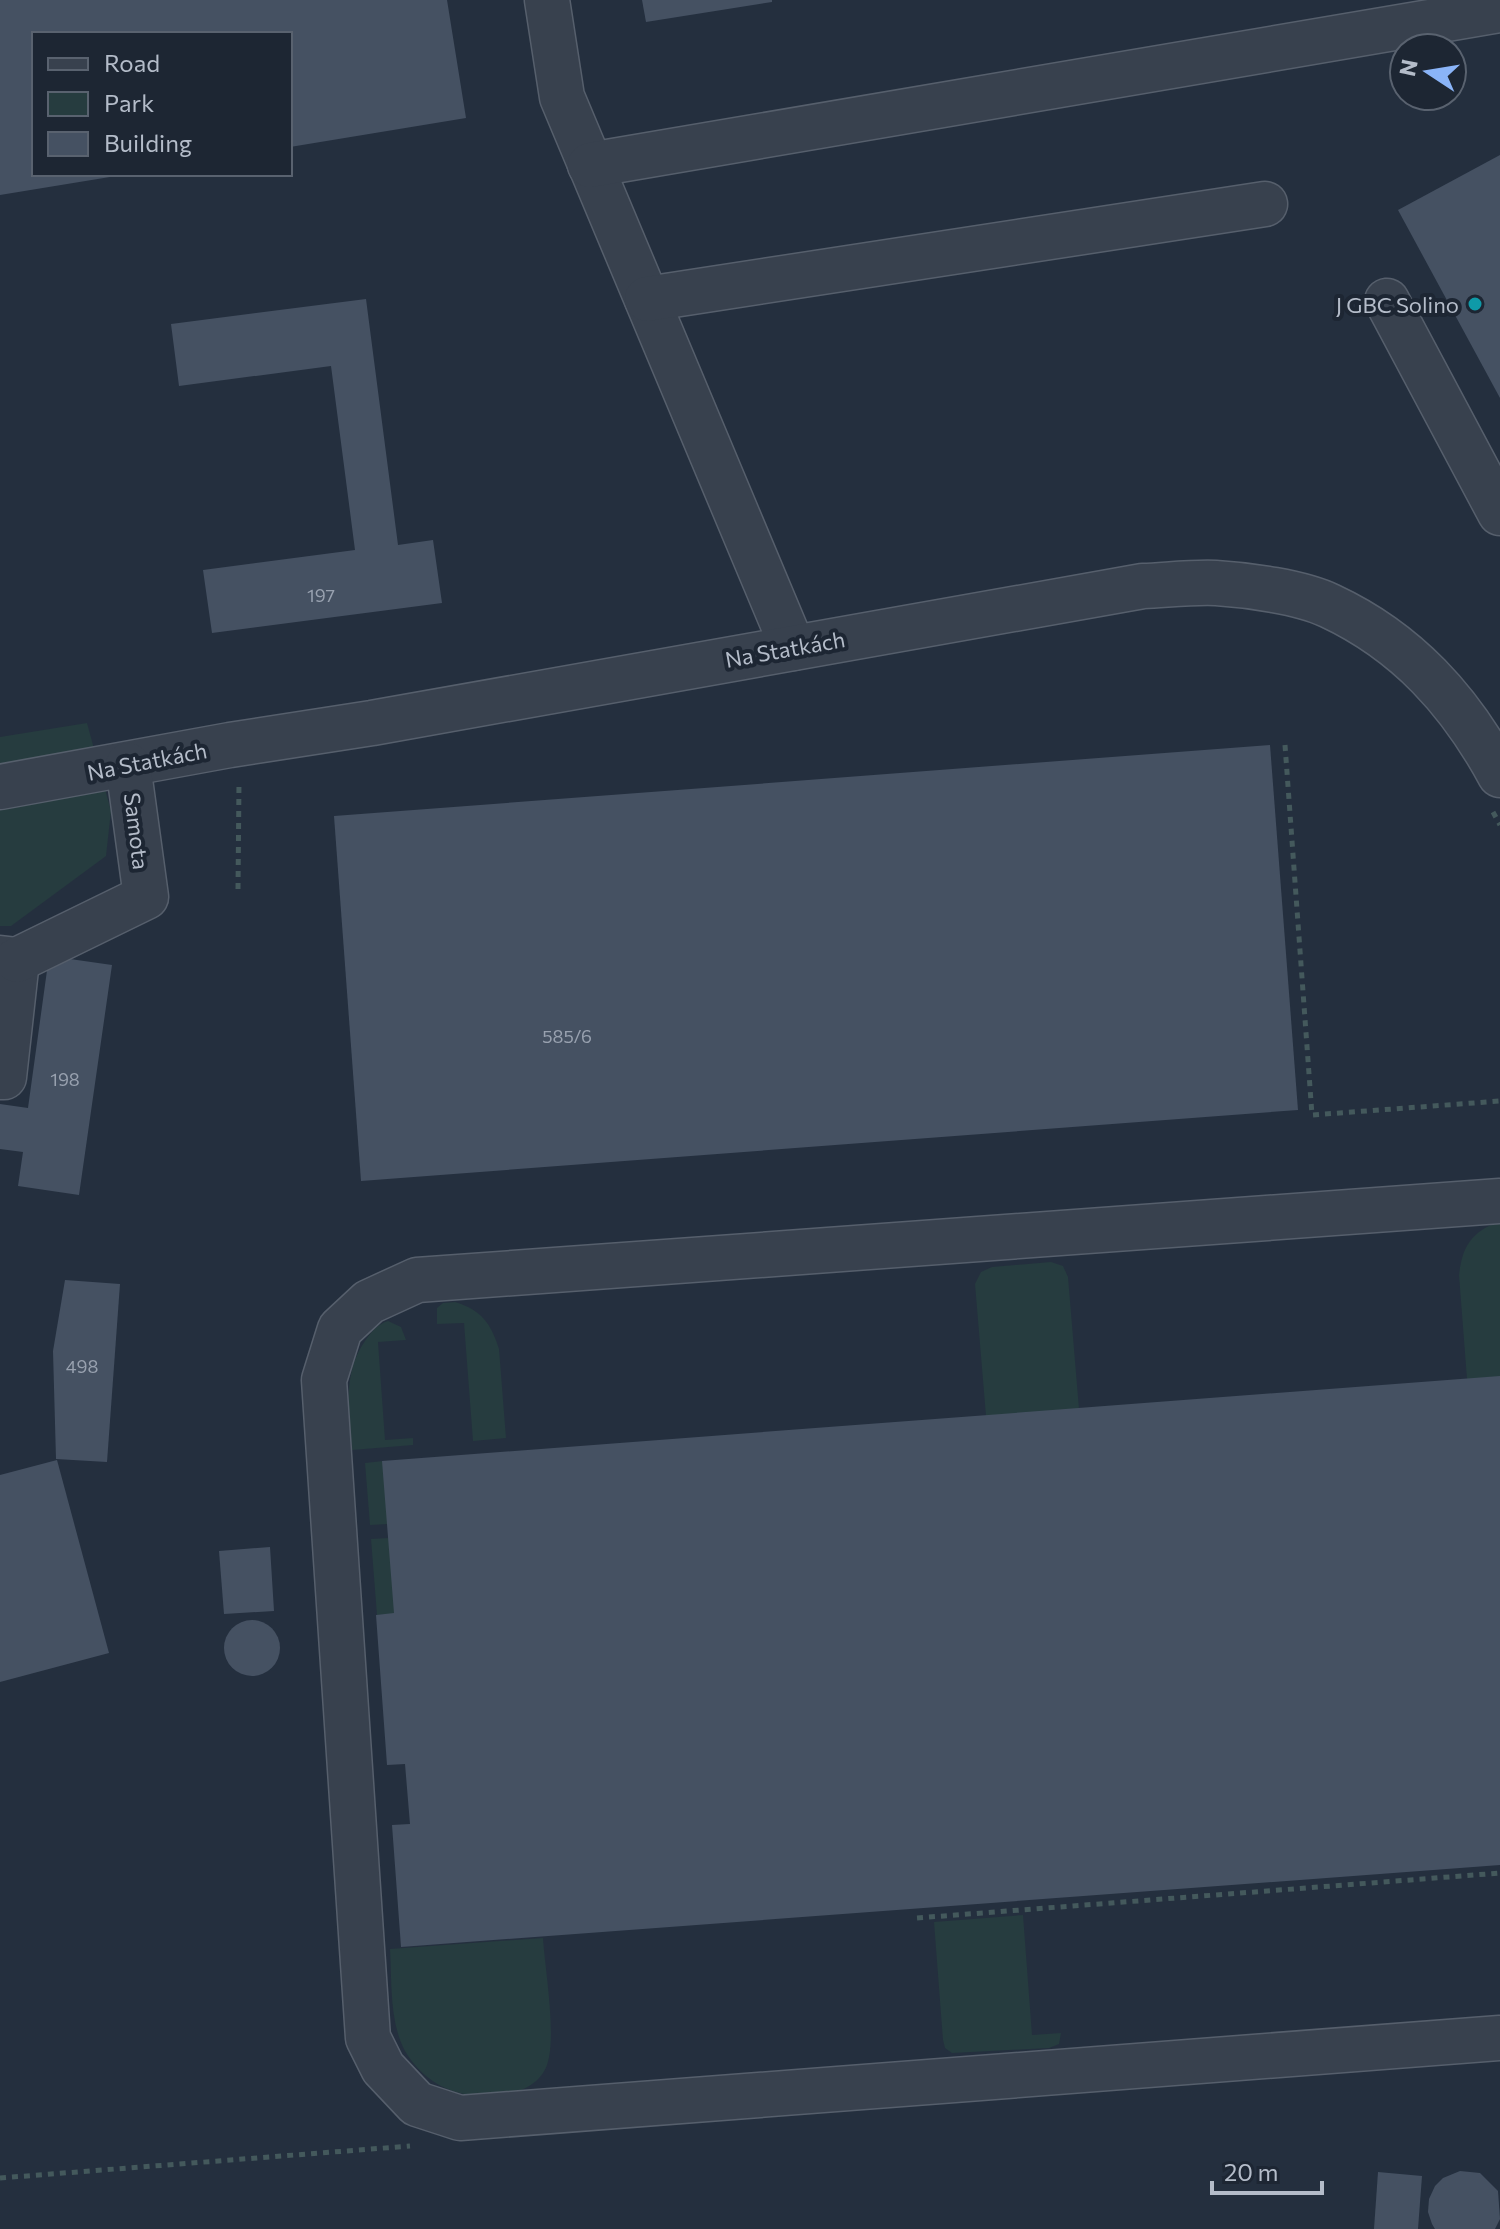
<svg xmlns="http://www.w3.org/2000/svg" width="1500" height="2229" font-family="Commissioner,sans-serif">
<rect width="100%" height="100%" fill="#242f3e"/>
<g fill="#263c3f">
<polygon points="87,723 111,811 106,856 11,926 0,926 0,737"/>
<path d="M1493 1224H1500V1377L1467 1379 1459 1275C1462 1249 1469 1235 1493 1224Z"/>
<polygon points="1051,1262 1063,1266 1068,1277 1079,1409 986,1416 975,1284 981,1272 992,1267"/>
<path d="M455 1302C481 1310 491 1323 499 1349L506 1438 473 1441 464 1323 437 1324V1308L443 1303Z"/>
<path d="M388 1321 401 1327 406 1340 378 1342 385 1440 413 1438V1445L352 1450C349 1412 342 1374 365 1341 371 1332 378 1324 388 1321Z"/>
<polygon points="383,1461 388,1524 370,1525 365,1463"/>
<polygon points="389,1538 395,1614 377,1615 371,1539"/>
<polygon points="1023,1915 1032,2035 1061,2033 1059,2044 1049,2048 952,2053 945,2048 943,2040 934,1922"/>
<path d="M543 1938C545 1970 557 2036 547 2065 535 2098 484 2101 456 2092 435 2086 416 2070 405 2051 389 2021 392 1981 390 1949Z"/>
</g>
<g fill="#455162">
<polygon points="0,0 447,0 466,118 290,147 290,34 34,34 34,174 116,176 0,195"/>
<polygon points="642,0 772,0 772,2 646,22"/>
<polygon points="1500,155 1500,398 1398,210"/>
<polygon points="366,299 398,545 433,540 442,603 212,633 203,570 355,550 331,366 179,386 171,324"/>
<polygon points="1270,745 1298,1110 361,1181 334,816"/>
<polygon points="49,956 112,965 79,1195 18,1186 23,1152 0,1149 0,1104 28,1108"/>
<polygon points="65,1280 120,1284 107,1462 56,1459 53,1351"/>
<polygon points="1500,1376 1500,1865 401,1947 392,1825 410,1824 405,1764 387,1765 376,1615 394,1613 382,1461"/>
<polygon points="57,1460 109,1653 0,1682 0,1475"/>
<polygon points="270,1547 274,1611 224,1614 219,1551"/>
<circle cx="252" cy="1648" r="28"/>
<polygon points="1460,2171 1480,2173 1498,2191 1500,2219 1495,2229 1435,2229 1432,2224 1428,2212 1429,2199 1435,2186 1443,2178"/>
<polygon points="1378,2172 1422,2176 1418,2229 1374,2229"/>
</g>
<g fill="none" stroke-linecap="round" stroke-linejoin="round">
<defs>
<g id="minor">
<polyline points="547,0 562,97 793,648"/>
<polyline points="590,165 1500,10"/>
<polyline points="647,299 1265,204"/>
<polyline points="1387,301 1500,513"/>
<path d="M0 787 230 745 372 723 1143 586C1167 585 1192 582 1216 583 1248 585 1301 592 1330 606 1407 642 1460 701 1500 775"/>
<polyline points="0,958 17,960 4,1077 0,1077"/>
<polyline points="17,960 146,897 128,765"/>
<polyline points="1500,1201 417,1280 369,1302 340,1329 324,1380 368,2038 383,2068 417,2104 460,2118 1500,2038"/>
</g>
</defs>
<use href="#minor" stroke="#565f6c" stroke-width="47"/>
<g stroke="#44595c" stroke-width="5" stroke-dasharray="6 6" stroke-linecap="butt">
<polyline points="1285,745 1312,1115 1500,1101"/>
<polyline points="1493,812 1500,825"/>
<polyline points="238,889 239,782"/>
<polyline points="917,1918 1500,1873"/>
<polyline points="0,2178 410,2146"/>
</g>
<use href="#minor" stroke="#38414e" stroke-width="44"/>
</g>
<circle fill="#0f9aa8" stroke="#1d2633" stroke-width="3" cx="1475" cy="304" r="8"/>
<g text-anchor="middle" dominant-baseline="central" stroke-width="8" stroke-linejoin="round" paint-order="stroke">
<g font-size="18" fill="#98a1af">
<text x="321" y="595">197</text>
<text x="567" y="1036">585/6</text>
<text x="65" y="1079">198</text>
<text x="82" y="1366">498</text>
</g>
<g font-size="22" fill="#b4bcc9" stroke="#1d2633" text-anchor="end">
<text x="1459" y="304">J GBC Solino</text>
</g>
<g font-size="22" fill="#b4bcc9" stroke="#1d2633">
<text transform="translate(785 649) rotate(-10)">Na Statkách</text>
<text transform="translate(147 761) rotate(-11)">Na Statkách</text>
<text transform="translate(137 831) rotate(83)">Samota</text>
</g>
</g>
<rect x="32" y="32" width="260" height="144" fill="#1d2633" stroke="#59626f" stroke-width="2"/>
<rect x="48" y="58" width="40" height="12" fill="#38414e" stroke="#59626f" stroke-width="2"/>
<text x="104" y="72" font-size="24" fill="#b4bcc9">Road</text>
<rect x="48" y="92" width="40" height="24" fill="#263c3f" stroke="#59626f" stroke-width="2"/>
<text x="104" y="112" font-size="24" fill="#b4bcc9">Park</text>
<rect x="48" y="132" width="40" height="24" fill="#455162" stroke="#59626f" stroke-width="2"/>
<text x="104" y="152" font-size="24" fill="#b4bcc9">Building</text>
<g transform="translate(1428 72) rotate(282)"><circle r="38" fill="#1d2633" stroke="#59626f" stroke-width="2"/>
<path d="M0-6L14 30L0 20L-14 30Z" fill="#8ab4f8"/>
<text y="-12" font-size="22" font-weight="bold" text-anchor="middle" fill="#b4bcc9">N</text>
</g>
<path d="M1212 2181v12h110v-12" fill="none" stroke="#b4bcc9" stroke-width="4"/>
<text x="1224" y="2181" font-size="24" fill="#b4bcc9" stroke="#1d2633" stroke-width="6" paint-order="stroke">20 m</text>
</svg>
